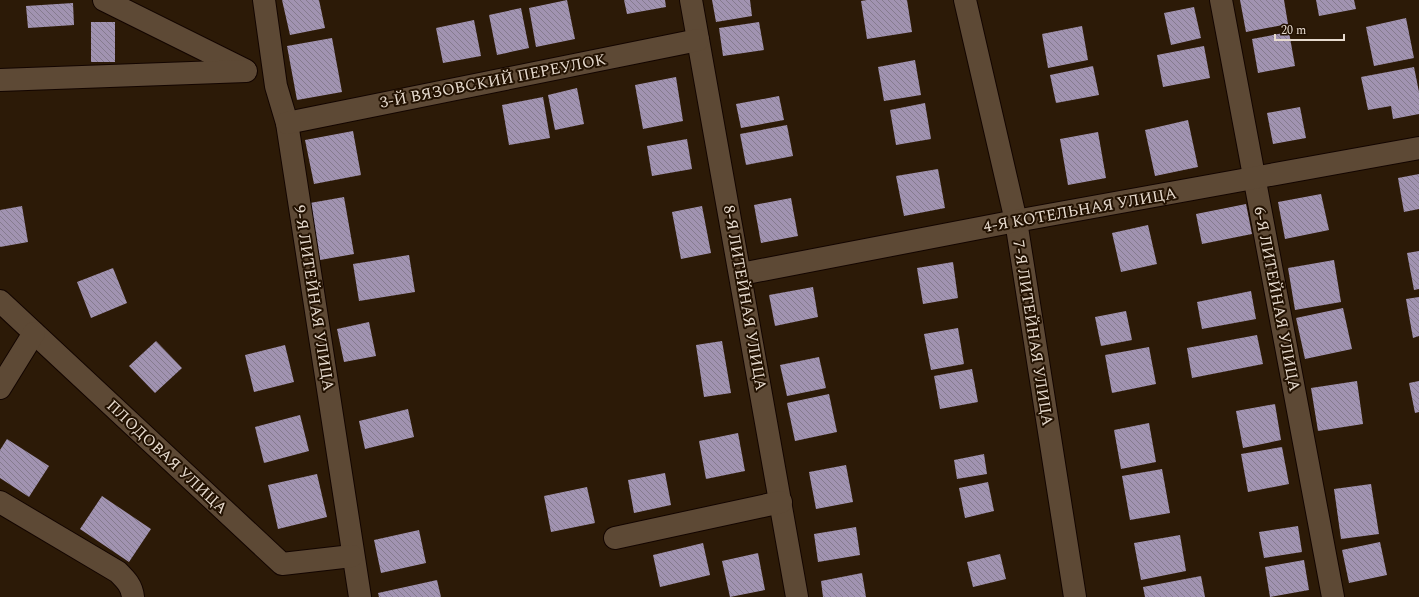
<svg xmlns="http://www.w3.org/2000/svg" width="1419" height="597" font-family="Spectral,serif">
<defs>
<pattern id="building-back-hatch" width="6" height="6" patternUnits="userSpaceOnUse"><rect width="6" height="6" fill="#a193b1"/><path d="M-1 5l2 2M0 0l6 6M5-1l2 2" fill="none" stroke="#857b8e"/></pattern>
</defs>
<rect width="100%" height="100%" fill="#2c1a07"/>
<g fill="url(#building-back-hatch)">
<polygon points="282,0 319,0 325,28 290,35"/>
<polygon points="567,0 575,39 536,47 529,8"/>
<polygon points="624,0 665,0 666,7 627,14"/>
<polygon points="712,0 750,0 752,16 716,22"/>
<polygon points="867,0 907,0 912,32 867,39 861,1"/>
<polygon points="1240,0 1284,0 1288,24 1246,32"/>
<polygon points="1316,0 1354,0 1356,9 1319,16"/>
<polygon points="73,3 74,25 28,28 26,6"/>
<polygon points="1194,7 1201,38 1171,45 1164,13"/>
<polygon points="521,8 529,48 497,55 489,15"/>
<polygon points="1406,18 1414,58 1374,66 1366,27"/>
<polygon points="474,20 481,56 443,63 436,28"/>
<rect x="91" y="22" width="24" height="40"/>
<polygon points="759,22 764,50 723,56 719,28"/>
<polygon points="1082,26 1088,60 1048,68 1042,34"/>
<polygon points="1289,32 1295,66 1258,73 1252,39"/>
<polygon points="332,38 342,92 297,100 287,46"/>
<polygon points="1204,46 1210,78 1163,87 1157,55"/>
<polygon points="915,60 921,95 884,101 878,67"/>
<polygon points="1093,66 1099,95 1056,103 1050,75"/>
<polygon points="1414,67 1419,92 1419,114 1393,119 1391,106 1368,110 1361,77"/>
<polygon points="676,77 683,121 643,129 635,85"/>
<polygon points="577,88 584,124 555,130 548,95"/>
<polygon points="779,96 784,120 741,128 736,104"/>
<polygon points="543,97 550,138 509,145 502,105"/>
<polygon points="925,103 931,139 896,145 890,110"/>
<polygon points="1300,107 1306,138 1273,144 1267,113"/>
<polygon points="1188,120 1198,167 1155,176 1145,130"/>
<polygon points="787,125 793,156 746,165 740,134"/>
<polygon points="353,131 361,175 314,184 305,140"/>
<polygon points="1098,132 1106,178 1068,185 1060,139"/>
<polygon points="687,139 692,169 652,176 647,146"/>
<polygon points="938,169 945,208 904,216 896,176"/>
<polygon points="1419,174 1419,209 1404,212 1398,178"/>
<polygon points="1321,194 1329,230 1285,239 1278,202"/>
<polygon points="344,197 354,254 320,260 310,203"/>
<polygon points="791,198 798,236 761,243 754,205"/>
<polygon points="1246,204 1252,234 1202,244 1196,214"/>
<polygon points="22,206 28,242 0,247 0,210"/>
<polygon points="702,206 711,253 681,259 672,212"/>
<polygon points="1148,225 1157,264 1121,272 1112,233"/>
<polygon points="1419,251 1419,289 1414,290 1407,253"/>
<polygon points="409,255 415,292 359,301 353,264"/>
<polygon points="1334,260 1341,302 1295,310 1288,268"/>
<polygon points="953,262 958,298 923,304 917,268"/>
<polygon points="113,268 127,303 91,318 77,282"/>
<polygon points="813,287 818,317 775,326 769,295"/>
<polygon points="1251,291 1256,319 1202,329 1197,302"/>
<polygon points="1419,297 1419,336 1413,338 1406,299"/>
<polygon points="1343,308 1352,349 1305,359 1296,318"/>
<polygon points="1126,311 1132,340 1101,346 1095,317"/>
<polygon points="369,322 376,356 344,362 337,329"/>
<polygon points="958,328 964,364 931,370 924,334"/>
<polygon points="1257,335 1263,364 1192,378 1187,348"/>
<polygon points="156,341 182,368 155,393 129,366"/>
<polygon points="722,341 731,393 704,397 696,345"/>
<polygon points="285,345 294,382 254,392 245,355"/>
<polygon points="1149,347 1156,384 1112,393 1105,355"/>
<polygon points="819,357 826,388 787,396 780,365"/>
<polygon points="972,369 978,402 940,409 934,376"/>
<polygon points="1357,381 1363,424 1318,431 1311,388"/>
<polygon points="1419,381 1419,412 1415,413 1409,383"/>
<polygon points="829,394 837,432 795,441 787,403"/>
<polygon points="1275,404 1281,440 1243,448 1236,411"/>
<polygon points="408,409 414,437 365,449 359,421"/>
<polygon points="300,415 309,451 264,463 255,427"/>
<polygon points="1149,423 1156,462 1121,469 1114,430"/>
<polygon points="738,433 745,471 706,479 699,441"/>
<polygon points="7,439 49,466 29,497 0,478 0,450"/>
<polygon points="1282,447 1289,484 1248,492 1241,454"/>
<polygon points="984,454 987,474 957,479 954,460"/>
<polygon points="846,465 853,502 816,509 809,472"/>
<polygon points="1162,469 1170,513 1130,520 1122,476"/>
<polygon points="665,473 671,505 634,513 628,480"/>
<polygon points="317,474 327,517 278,529 268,485"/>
<polygon points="988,482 994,511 965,518 959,488"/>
<polygon points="1371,484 1379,534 1341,539 1334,489"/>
<polygon points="587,487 595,523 551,532 544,496"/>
<polygon points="102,496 151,529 129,562 80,529"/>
<polygon points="1298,526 1302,552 1264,558 1259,532"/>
<polygon points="856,527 860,555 818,562 814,534"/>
<polygon points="419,530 426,563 381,573 374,540"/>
<polygon points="1180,535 1186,571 1141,580 1134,543"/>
<polygon points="1380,542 1387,575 1349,583 1342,550"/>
<polygon points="703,543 710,575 660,587 653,555"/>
<polygon points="758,553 765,590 730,597 722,561"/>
<polygon points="1000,554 1006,579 973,587 967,562"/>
<polygon points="1304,560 1309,590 1270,597 1265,567"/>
<polygon points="862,573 866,597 823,597 821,581"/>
<polygon points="1201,576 1205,597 1145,597 1143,587"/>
<polygon points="437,580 441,597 379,597 378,593"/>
</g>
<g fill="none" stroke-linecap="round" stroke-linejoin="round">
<defs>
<g id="minor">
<polyline points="104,0 245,70"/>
<polyline points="264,0 276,86 287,123 360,597"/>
<polyline points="691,0 797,597"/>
<polyline points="965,0 1016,221 1075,597"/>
<polyline points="1221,0 1333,597"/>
<polyline points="0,80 246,71"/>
<polyline points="287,123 698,40"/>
<polyline points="741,274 1016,221 1419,148"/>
<polyline points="0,301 282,564 352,556"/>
<polyline points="0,388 34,333"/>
<path d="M0 502 118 572C126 580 132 586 133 597"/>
<polyline points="615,538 781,502"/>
</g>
</defs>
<use href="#minor" stroke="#130500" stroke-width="24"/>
<use href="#minor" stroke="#5d4935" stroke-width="22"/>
</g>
<g text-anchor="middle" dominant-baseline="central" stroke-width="4" stroke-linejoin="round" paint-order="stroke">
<g font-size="16" fill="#e7dbcf" stroke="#221101">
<text transform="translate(493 81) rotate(-11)">3-Й ВЯЗОВСКИЙ ПЕРЕУЛОК</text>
<text transform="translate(1080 210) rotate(-10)">4-Я КОТЕЛЬНАЯ УЛИЦА</text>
<text transform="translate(314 298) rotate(81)">9-Я ЛИТЕЙНАЯ УЛИЦА</text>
<text transform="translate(745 298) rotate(80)">8-Я ЛИТЕЙНАЯ УЛИЦА</text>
<text transform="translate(1277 299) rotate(79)">6-Я ЛИТЕЙНАЯ УЛИЦА</text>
<text transform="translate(1033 333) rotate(81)">7-Я ЛИТЕЙНАЯ УЛИЦА</text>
<text transform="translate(167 457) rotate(43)">ПЛОДОВАЯ УЛИЦА</text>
</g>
</g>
<path d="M1275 34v6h69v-6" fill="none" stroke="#e7dbcf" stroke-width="2"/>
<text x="1281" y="34" font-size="12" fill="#e7dbcf" stroke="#221101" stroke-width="3" paint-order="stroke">20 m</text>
</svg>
